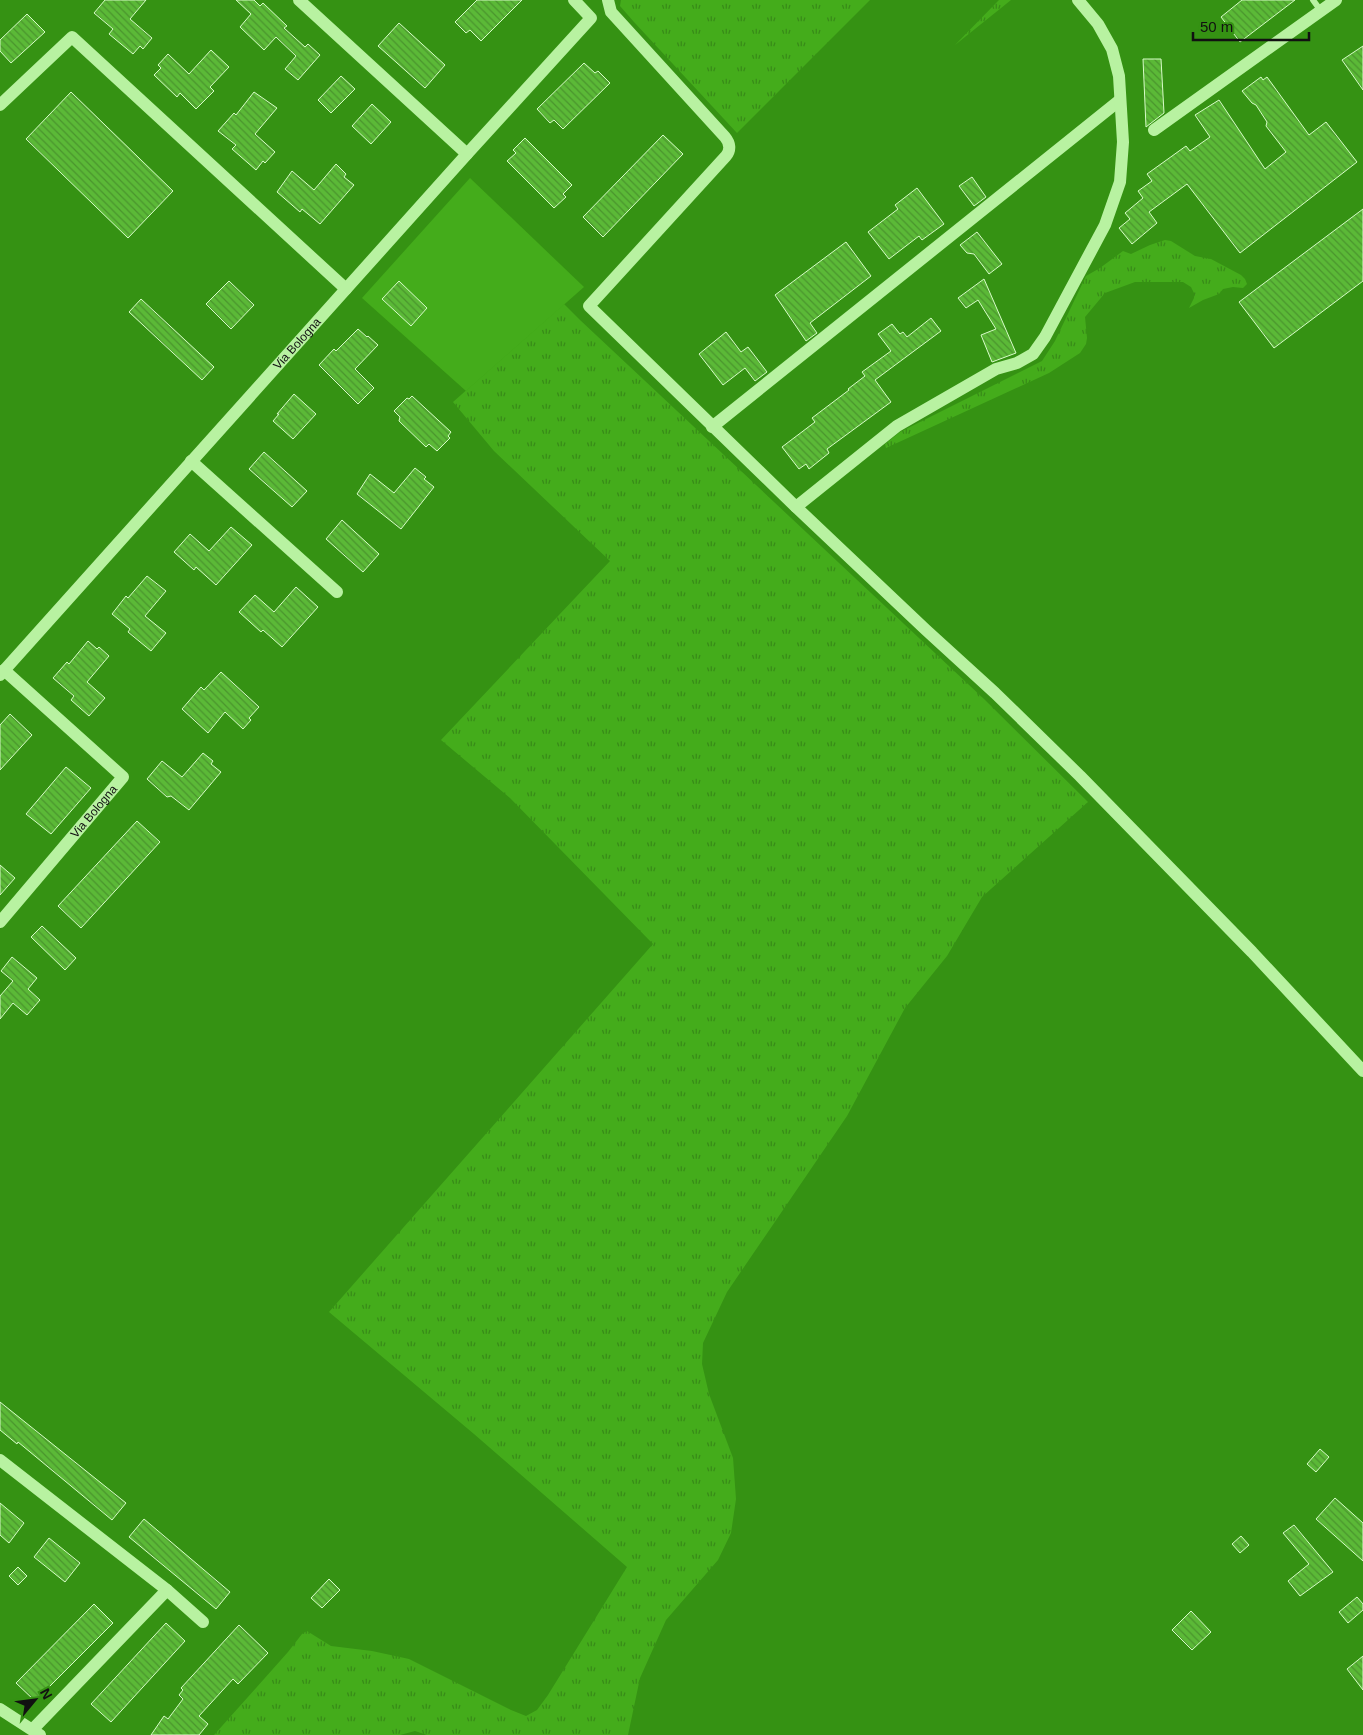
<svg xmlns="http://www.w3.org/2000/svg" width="1363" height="1735" font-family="Arial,sans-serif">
<defs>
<pattern id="grass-tufts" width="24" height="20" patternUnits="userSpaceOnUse" patternTransform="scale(1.25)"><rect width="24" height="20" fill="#44ac1b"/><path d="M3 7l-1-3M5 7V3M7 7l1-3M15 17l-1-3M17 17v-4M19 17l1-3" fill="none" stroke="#378b17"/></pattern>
<pattern id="building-back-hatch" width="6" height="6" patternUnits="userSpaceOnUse" patternTransform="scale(1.25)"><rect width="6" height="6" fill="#5bb937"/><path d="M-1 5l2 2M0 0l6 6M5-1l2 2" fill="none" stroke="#4a952d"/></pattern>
</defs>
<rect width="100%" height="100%" fill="#359213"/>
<g fill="url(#grass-tufts)">
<polygon points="621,0 870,0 737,133 634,22 620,6"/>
<polygon points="999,0 1011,0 955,45"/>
<polygon points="1165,240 1171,241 1195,256 1211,259 1241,275 1245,279 1247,284 1243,288 1233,287 1223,289 1219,294 1203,300 1189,308 1194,298 1194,293 1191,287 1183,282 1135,282 1105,293 1085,317 1087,338 1086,344 1080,353 1049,373 886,448 885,444 900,432 1042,361 1055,341 1086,276 1100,268 1123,251 1131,254 1150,245"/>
<polygon points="564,304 580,320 984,699 1088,802 982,897 947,956 905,1008 847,1116 727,1292 703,1343 702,1364 709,1394 733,1458 736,1499 731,1533 718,1560 666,1620 640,1678 628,1735 427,1735 415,1731 400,1735 214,1735 288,1652 302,1634 307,1631 331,1646 372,1651 409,1659 511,1710 526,1716 537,1710 548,1695 627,1567 474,1434 329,1312 653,944 510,798 441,740 610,561 494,451 453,402"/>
</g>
<polygon fill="#44ac1b" points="470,178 584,287 466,391 362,298"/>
<g fill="url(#building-back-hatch)" stroke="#d7fcc8">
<polygon points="105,0 146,0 130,19 152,38 143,49 140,46 133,54 109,34 113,29 94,13"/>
<polygon points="236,0 254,0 260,6 263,3 287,26 284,28 305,47 308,44 320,55 298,80 285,69 296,56 276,37 264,50 240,27 251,14"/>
<polygon points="477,0 522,0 481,41 470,30 466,33 455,22"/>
<polygon points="1242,0 1295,0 1240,42 1221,17"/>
<polygon points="27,14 45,32 11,63 0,51 0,40"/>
<polygon points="399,23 445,65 425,88 378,46"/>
<polygon points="1363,46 1363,90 1342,60"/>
<polygon points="211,50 229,67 210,87 214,91 196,109 180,93 177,97 154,75 161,68 158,65 168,54 189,74"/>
<polygon points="1143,59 1161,59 1164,113 1146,127"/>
<polygon points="584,63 595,73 598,71 610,83 563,129 554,120 550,123 537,109"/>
<polygon points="341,76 355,89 331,113 318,100"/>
<polygon points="1261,77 1263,80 1267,77 1309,135 1326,122 1357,162 1240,253 1187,184 1149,212 1157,223 1132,244 1119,228 1130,219 1125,213 1143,198 1138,191 1152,181 1147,174 1186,146 1190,151 1210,137 1195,115 1219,100 1265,169 1286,152 1266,126 1267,122 1256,105 1252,103 1242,91"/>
<polygon points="71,92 173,191 128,238 26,139"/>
<polygon points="254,92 277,108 255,134 275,152 265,163 263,161 256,170 232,149 236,145 218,131 234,113 236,115"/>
<polygon points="372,104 391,122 371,144 352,126"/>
<polygon points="663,135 683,154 603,237 583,217"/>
<polygon points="525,138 572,185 563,194 566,197 554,208 507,161 516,153 513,150"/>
<polygon points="336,164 346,174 344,177 354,185 320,224 302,209 300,212 277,192 292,171 314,190"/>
<polygon points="972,177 986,197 974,206 959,186"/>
<polygon points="917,188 944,224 922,240 919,236 889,259 868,232 898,209 895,205"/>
<polygon points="1363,209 1363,281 1274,348 1239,302"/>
<polygon points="977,232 1002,264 989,274 974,254 967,253 960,245"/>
<polygon points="846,242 871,276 810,323 817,333 806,341 775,295"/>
<polygon points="984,279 1016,353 992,362 981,335 996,329 978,300 966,308 958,298"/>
<polygon points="229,281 254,305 231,329 206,304"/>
<polygon points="399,281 427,308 411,326 382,299"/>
<polygon points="141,299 214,367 202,380 129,312"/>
<polygon points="931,318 941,331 875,380 891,402 827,449 829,453 809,469 806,464 799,469 782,447 815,422 812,418 849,390 848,389 865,376 862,372 891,351 878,334 892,324 900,334 903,332 907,337"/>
<polygon points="358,329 367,337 368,336 378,345 355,369 374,388 358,404 319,365 334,349 336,351"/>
<polygon points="726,332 741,352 748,347 767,372 755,381 745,368 723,385 699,354"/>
<polygon points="294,394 316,414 293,439 273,421 279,414 277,414"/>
<polygon points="412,396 451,432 448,436 450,438 437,451 429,444 426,447 399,421 400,417 394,411 407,398 409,399"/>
<polygon points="264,452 307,491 292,507 249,469"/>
<polygon points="415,468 426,477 424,479 434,487 401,529 357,494 370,474 394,493"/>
<polygon points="342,520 379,554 363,572 326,539"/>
<polygon points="231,527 252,545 216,585 196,567 194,570 174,552 190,534 209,551"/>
<polygon points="147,576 166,591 145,616 166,633 151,651 128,632 130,629 112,614 126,596 128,598"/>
<polygon points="296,587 318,607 282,647 263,630 261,632 239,612 255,595 274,612"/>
<polygon points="88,641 97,649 99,647 109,656 87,682 105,698 89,716 71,700 74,696 53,678 67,662 69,664"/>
<polygon points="221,672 259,707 249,718 251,720 243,729 225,712 208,733 182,709 201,687 204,690"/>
<polygon points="10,714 32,735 0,770 0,725"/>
<polygon points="203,753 213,761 211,764 221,772 189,810 171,796 167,797 147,779 162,761 182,777"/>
<polygon points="66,767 91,788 51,834 26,814"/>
<polygon points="137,821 160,842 81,928 58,906"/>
<polygon points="0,865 15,878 0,895"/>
<polygon points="42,926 76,958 65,970 31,937"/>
<polygon points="12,957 37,978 28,989 40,1000 27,1015 13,1003 0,1019 0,996 13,981 1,971"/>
<polygon points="0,1402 126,1503 112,1520 18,1442 17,1444 0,1430"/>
<polygon points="1320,1449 1329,1457 1316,1472 1307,1464"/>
<polygon points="1335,1498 1363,1523 1363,1561 1316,1519"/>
<polygon points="0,1503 24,1523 9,1543 0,1535"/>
<polygon points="144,1519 230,1592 216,1609 129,1537"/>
<polygon points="1294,1525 1333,1572 1300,1596 1288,1581 1309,1564 1283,1533"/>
<polygon points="1241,1536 1249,1545 1240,1553 1232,1544"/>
<polygon points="49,1538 80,1563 65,1582 34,1557"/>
<polygon points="18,1567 27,1576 18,1585 9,1576"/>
<polygon points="329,1579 340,1590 322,1608 311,1598"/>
<polygon points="1357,1597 1363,1604 1363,1610 1348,1623 1339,1612"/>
<polygon points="94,1604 113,1623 35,1701 16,1683"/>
<polygon points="1191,1611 1211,1632 1192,1650 1172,1630"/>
<polygon points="166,1623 185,1641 111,1722 91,1704"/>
<polygon points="239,1625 268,1653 238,1684 233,1679 199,1716 208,1724 199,1735 151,1735 164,1716 168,1719 183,1699 179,1695 183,1690 181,1688"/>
<polygon points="1363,1656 1363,1690 1347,1669"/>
</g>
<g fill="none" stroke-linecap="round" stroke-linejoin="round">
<polyline stroke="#b8f2a1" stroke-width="6" points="1313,0 1321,11"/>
<g stroke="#b8f2a1" stroke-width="12">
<polyline points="299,0 467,154"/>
<path d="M608 0 611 12 725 137C730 143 731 150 726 156L589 306 796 507 926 630 995 693 1080 776 1252 952 1363 1071"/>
<polyline points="0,105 72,37 346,289"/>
<polyline points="1154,130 1336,0"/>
<polyline points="712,427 1120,100"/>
<polyline points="191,461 337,592"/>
<polyline points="796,507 897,426 996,369 1017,363 1033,354 1045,337 1105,225 1120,182 1123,142 1119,76 1112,49 1098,24 1078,0"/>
<path id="s1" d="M0 675 467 154 591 18 574 0"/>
<path id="s2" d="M0 922 123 777 4 670"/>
<polyline points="0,1460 167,1590 203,1622"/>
<polyline points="0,1709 40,1735"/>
<polyline points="33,1729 167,1590"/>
</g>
</g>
<g text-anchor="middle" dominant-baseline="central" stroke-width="4.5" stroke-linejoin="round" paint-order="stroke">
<g font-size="12" fill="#111" stroke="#359213">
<text stroke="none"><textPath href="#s1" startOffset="445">Via Bologna</textPath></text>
<text stroke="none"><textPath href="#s2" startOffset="145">Via Bologna</textPath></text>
</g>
</g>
<g transform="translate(35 1700) rotate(61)" stroke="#359213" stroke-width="4" paint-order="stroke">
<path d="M0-4L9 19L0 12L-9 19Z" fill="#111111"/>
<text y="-8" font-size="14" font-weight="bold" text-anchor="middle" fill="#111111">N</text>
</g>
<path d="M1193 32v8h116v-8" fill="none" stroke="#111111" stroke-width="2.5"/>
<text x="1200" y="32" font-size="15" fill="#111111" stroke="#359213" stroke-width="4" paint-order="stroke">50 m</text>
</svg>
